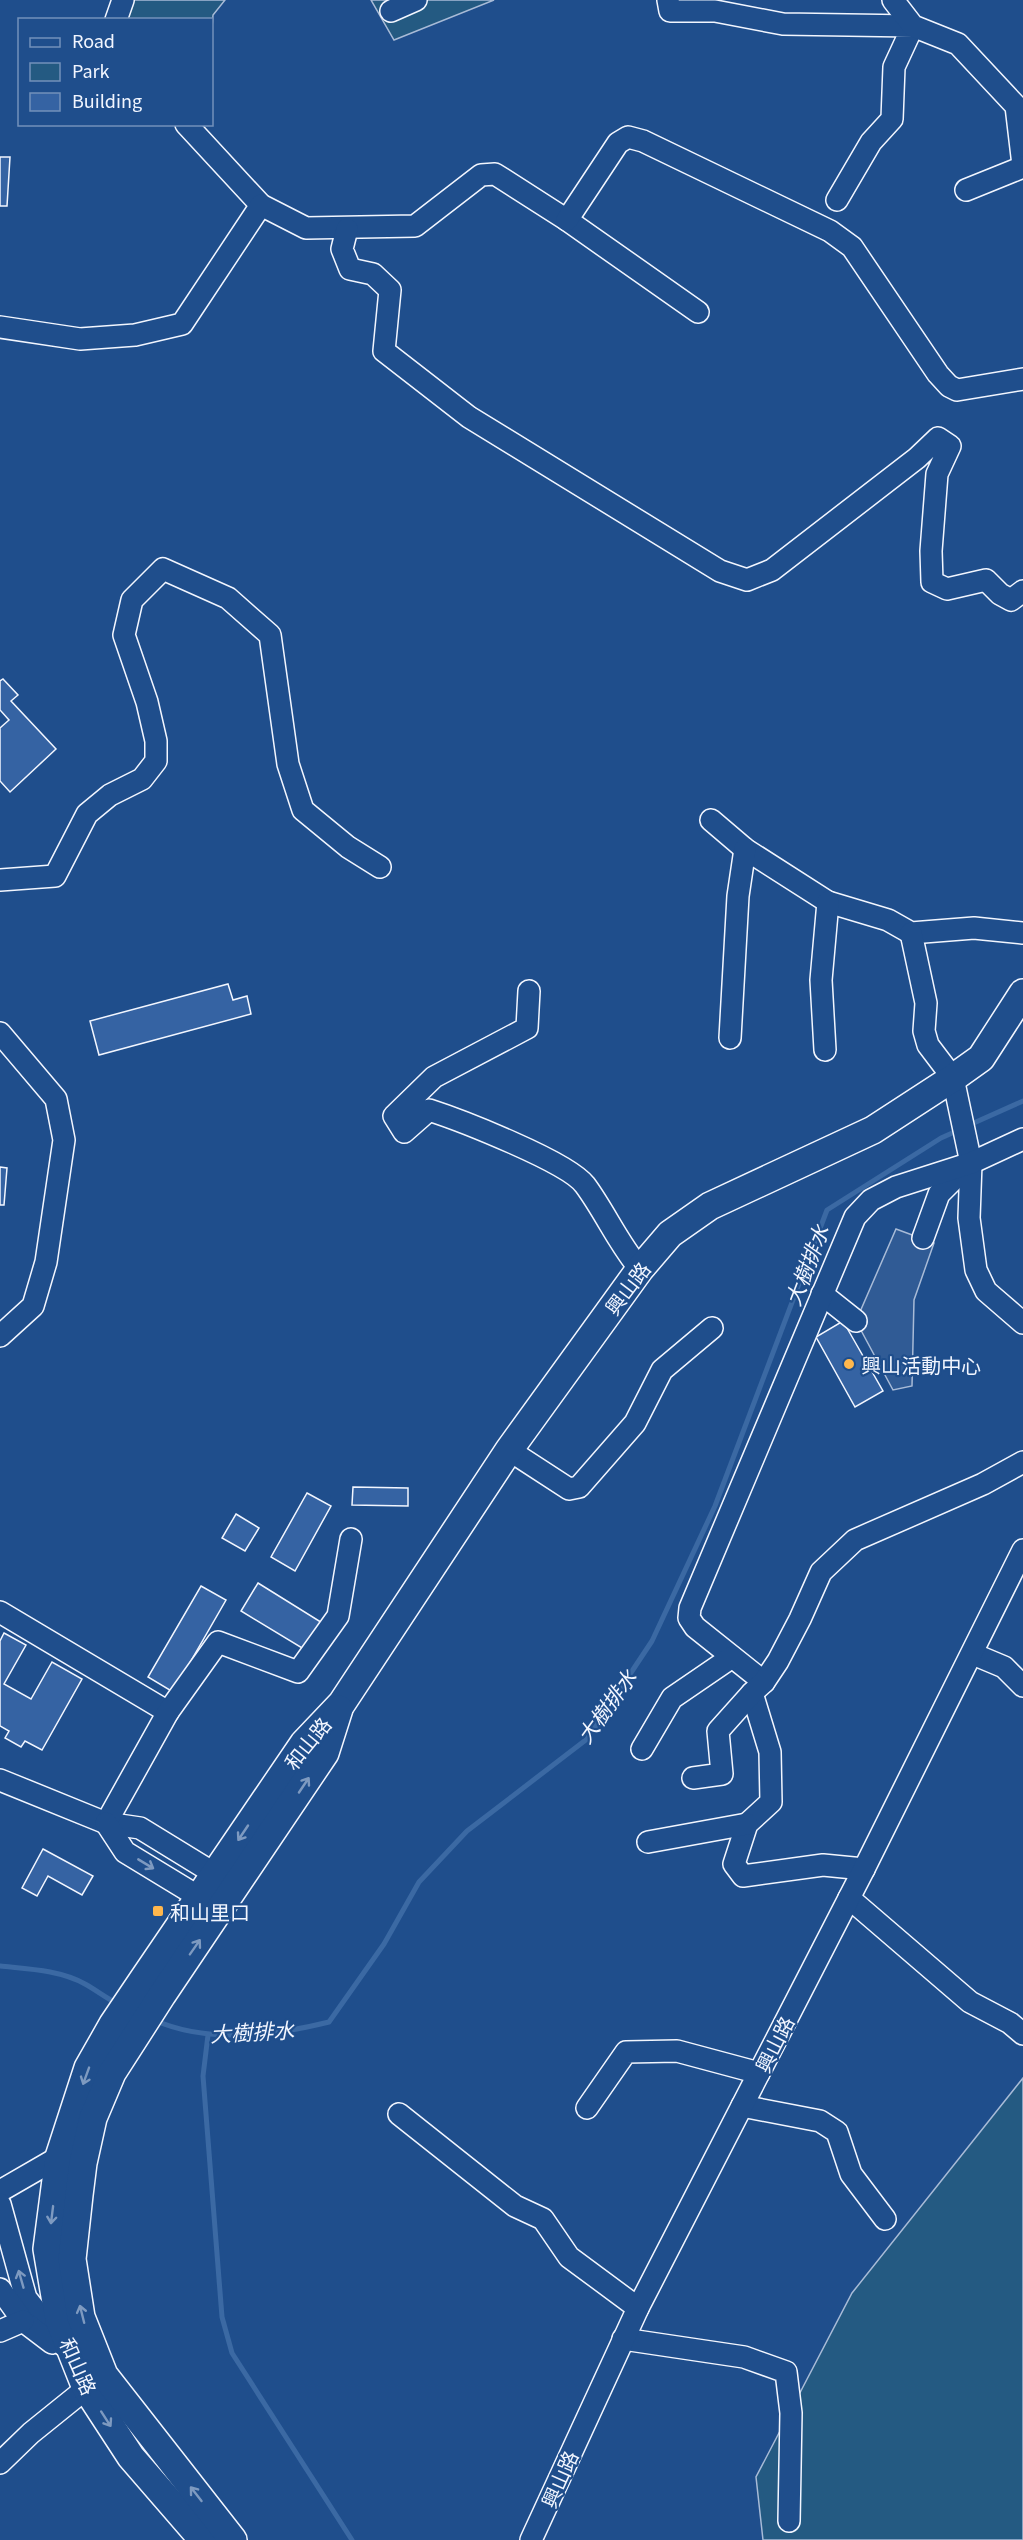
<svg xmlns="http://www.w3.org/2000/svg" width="1023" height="2540" font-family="Georgia,'Noto Sans TC',serif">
<rect width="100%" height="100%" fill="#1f4e8c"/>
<g fill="#245a82" stroke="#a8bbd7" stroke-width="1.5">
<polygon points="115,0 225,0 213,15 212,28 212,20 120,19"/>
<polygon points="371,0 494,0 394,40"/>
<polygon points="1023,2078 1023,2540 763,2540 756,2477 852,2293"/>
</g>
<polygon fill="#305b95" stroke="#a8bbd7" stroke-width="1.5" points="896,1229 934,1243 914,1300 912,1386 893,1390 856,1321"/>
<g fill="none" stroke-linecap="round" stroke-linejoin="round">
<g stroke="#3b69a3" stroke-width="5">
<polyline points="967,1126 1023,1101"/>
<path d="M0 1966C28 1969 60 1970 85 1984 96 1990 106 1998 118 2004"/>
<path d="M154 2020C208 2044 273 2036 329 2022L384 1944 419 1882 467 1831 587 1739 652 1641 715 1506 827 1210 941 1138 959 1130"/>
<polyline points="208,2035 203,2076 222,2317 232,2353 352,2540"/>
</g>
</g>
<g fill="#3563a3" stroke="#f2f6ff" stroke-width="1.5">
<polygon points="0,157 10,157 7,206 0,206"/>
<polygon points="3,679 18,695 11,701 56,749 10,792 0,781 0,728 9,720 0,710 0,681"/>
<polygon points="228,984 233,1000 247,996 251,1014 99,1055 90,1021"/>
<polygon points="0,1167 7,1168 4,1205 0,1205"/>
<polygon points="843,1321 883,1391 855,1407 816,1337"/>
<polygon points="353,1487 408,1488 408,1506 352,1505"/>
<polygon points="307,1493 331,1506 295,1571 271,1557"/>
<polygon points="236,1514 259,1528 245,1551 222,1538"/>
<polygon points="258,1583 324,1624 307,1651 241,1611"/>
<polygon points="201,1586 226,1600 173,1692 148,1677"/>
<polygon points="4,1633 26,1645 4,1684 31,1699 52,1662 82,1679 42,1750 25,1741 21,1747 5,1738 9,1731 0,1726 0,1641"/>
<polygon points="43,1849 93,1876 82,1895 48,1876 37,1896 22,1888"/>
</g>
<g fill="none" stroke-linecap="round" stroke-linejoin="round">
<defs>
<g id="minor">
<polyline points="668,0 670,11 715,11 783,24 913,26 894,67 892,119 871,142 837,200"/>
<polyline points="893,0 913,26 958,44 1016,106 1023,165"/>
<polyline points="391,11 416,0"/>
<polyline points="116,20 123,0"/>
<polyline points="186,124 261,205 306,228 415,226 481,175 495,174 567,220 698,312"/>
<polyline points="966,190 1023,167"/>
<polyline points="567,220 618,143 628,137 643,141 830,231 852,247 938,374 949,386 957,390 1023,379"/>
<polyline points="347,229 342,249 350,269 373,274 390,290 384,351 469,417 720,571 747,580 772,570 917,458 938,438 950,446 937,474 931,551 932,582 947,589 986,580 1000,594 1011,600 1023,591"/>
<polyline points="0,327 80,339 135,335 182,324 261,205"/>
<polyline points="711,820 745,849 828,902 888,920 911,933 974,928 1023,933"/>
<polyline points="0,880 55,876 87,814 110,795 142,779 156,761 156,741 147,702 124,635 132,600 163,569 228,598 270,635 288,764 303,810 348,847 380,867"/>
<polyline points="911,933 926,1003 924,1031 928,1045 953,1078 971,1163 969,1218 976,1270 986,1291 1023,1323"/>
<path d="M529 991 527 1028 434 1077 394 1116 404 1132 429 1110C460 1120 568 1162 585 1185 605 1212 618 1243 640 1269"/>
<polyline points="0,1033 56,1099 64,1140 46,1262 33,1306 0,1336"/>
<polyline points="730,1038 738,896 745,849"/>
<polyline points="825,1050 821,980 828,902"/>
<polyline points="923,1238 939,1194 968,1165"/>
<polyline points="822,1294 856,1321"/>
<polyline points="509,1450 569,1489 579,1487 635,1423 662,1370 712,1328"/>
<polyline points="0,1612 168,1712"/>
<polyline points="973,1654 1004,1667 1023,1686"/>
<polyline points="764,1682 695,1627 689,1618 690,1608 855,1217 871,1200 896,1187 971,1163 1023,1139"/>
<polyline points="752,1693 770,1752 771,1802 747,1824 734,1864 743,1876 823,1865 864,1869"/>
<polyline points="642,1749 672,1698 732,1657"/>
<polyline points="693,1778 722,1774 718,1731 752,1693 764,1682 778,1661 800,1619 821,1572 855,1540 983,1484 1023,1462"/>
<polyline points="0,1780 106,1823 140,1828 215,1874 222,1887"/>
<polyline points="106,1823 168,1712 218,1642 298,1672 338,1616 351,1539"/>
<polyline points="106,1823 125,1852 199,1897 212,1898"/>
<polyline points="648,1842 747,1824"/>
<polyline points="849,1898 970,2002 1010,2023 1023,2034"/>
<polyline points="742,2106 820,2121 837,2132 851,2174 885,2219"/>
<polyline points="587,2108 626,2052 677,2051 759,2073"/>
<polyline points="399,2114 515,2206 543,2219 569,2257 638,2308"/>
<polyline points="0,2191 59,2157 71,2160"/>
<polyline points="0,2204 26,2298 63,2345"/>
<polyline points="0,2289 23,2321 52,2343"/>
<polyline points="0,2331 23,2321"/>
<polyline points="623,2339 744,2357 786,2372 791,2413 789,2521"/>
<polyline points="0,2463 31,2433 98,2379"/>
<polyline points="531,2540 638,2308 864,1869 1023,1550"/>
</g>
<g id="major">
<polyline points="203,2540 131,2457 86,2388 59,2320 47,2249 59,2157 88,2068 113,2024 142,1981 304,1743 342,1703 509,1450 640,1269 670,1234 710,1206 873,1130 953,1078 981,1058 1023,993"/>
<polyline points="233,2540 104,2375 81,2317 72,2259 79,2195 83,2163 93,2118 112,2073 162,1995 325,1753 339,1709"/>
</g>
</defs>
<use href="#minor" stroke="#f2f6ff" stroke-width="24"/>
<use href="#major" stroke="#f2f6ff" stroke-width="30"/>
<use href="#minor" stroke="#1f4e8c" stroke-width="21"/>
<use href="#major" stroke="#1f4e8c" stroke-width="27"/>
</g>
<defs><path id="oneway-shaft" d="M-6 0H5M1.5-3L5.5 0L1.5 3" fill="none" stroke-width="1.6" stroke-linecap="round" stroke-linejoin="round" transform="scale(1.5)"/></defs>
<g stroke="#7e9ac0">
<use href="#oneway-shaft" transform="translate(304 1785) rotate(-56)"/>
<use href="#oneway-shaft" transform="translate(243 1833) rotate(124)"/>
<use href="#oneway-shaft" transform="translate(146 1864) rotate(31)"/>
<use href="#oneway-shaft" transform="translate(195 1947) rotate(-55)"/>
<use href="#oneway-shaft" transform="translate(86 2076) rotate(110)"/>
<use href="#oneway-shaft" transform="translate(52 2215) rotate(97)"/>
<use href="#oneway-shaft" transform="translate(21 2279) rotate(-106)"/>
<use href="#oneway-shaft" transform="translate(82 2314) rotate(-104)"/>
<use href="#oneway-shaft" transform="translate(106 2419) rotate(57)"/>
<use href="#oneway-shaft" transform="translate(196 2494) rotate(-128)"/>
</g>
<g fill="#ffb74d" stroke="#1f4e8c" stroke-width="2">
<circle cx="849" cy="1364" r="6"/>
<rect x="152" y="1905" width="12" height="12" rx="3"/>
</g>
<g text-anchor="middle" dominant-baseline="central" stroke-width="4.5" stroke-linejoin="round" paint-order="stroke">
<g font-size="20" fill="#f2f6ff" stroke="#1f4e8c">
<text transform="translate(627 1288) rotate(-53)">興山路</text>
<text transform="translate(307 1743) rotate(-51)">和山路</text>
<text transform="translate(774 2044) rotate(-63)">興山路</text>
<text transform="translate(79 2366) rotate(66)">和山路</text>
<text transform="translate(559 2479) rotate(-66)">興山路</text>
</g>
<g font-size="20" fill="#f2f6ff" stroke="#1f4e8c" text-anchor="start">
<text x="861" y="1364">興山活動中心</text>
<text x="170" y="1911">和山里口</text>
</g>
<g font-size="21" font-style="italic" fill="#f2f6ff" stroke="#1f4e8c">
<text transform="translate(806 1265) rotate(-69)">大樹排水</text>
<text transform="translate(606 1706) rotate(-54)">大樹排水</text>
<text transform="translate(252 2031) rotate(-3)">大樹排水</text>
</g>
</g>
<rect x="18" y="18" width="195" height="108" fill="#1f4e8c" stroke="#7391ba" stroke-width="1.5"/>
<rect x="30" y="38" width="30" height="9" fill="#1f4e8c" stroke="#7391ba" stroke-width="1.5"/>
<text x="72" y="48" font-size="18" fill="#f2f6ff">Road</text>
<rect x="30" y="63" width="30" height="18" fill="#245a82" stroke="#7391ba" stroke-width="1.5"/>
<text x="72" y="78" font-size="18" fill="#f2f6ff">Park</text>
<rect x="30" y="93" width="30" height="18" fill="#3563a3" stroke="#7391ba" stroke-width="1.5"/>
<text x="72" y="108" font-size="18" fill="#f2f6ff">Building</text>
</svg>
